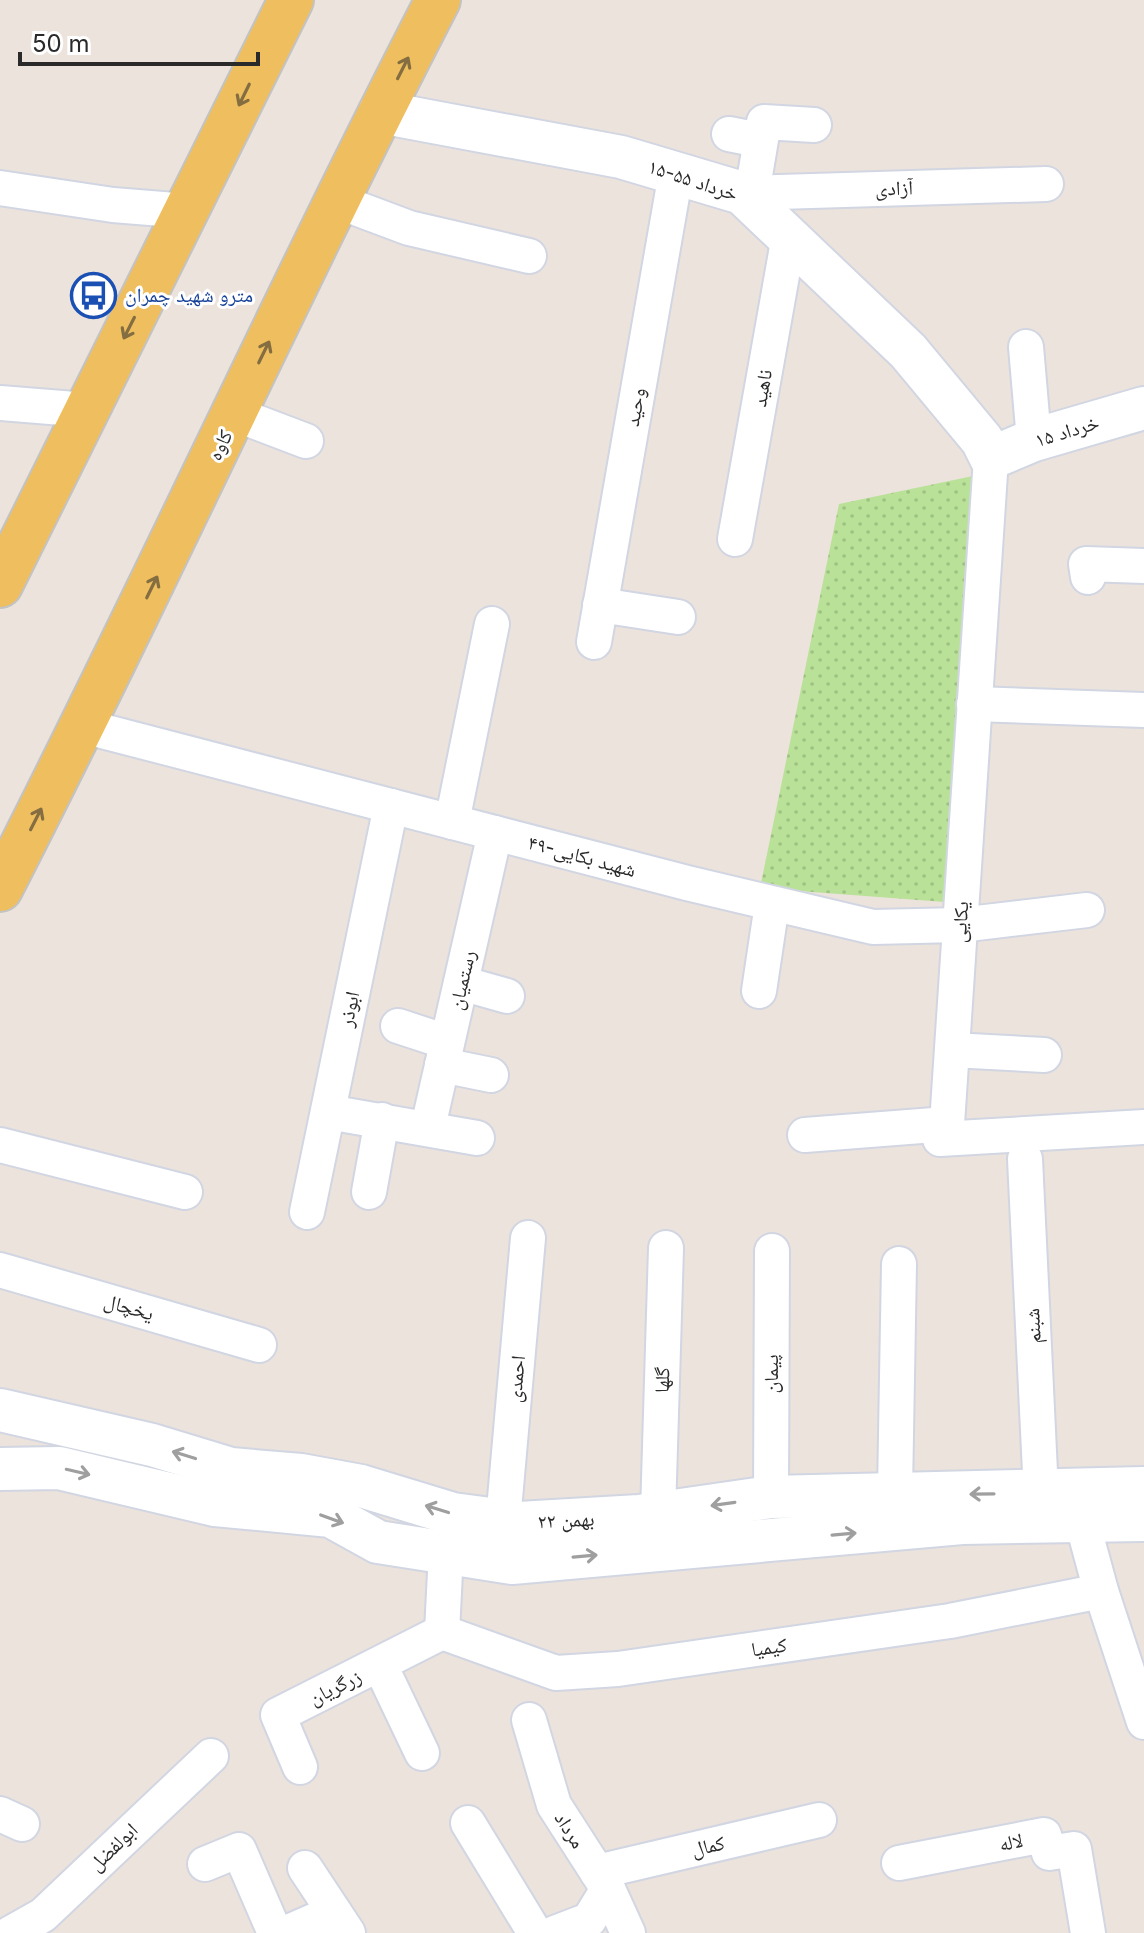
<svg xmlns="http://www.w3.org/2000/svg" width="1144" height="1933" font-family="Inter,'Noto Naskh Arabic',sans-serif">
<defs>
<pattern id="grass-dots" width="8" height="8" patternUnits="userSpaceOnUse" patternTransform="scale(2)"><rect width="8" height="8" fill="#b9e298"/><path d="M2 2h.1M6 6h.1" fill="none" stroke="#9fc283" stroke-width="1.8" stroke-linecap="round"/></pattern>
</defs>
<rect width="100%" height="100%" fill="#ece3dc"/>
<polygon fill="url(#grass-dots)" points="973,476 945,902 760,888 839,504"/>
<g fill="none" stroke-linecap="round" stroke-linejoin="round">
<defs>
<g id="minor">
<polyline points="729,134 759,140"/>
<polyline points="0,188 113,205 187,211"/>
<polyline points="742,193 1046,184"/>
<polyline points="752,193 764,122 814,125"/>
<polyline points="337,201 409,228 529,256"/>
<polyline points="1026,347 1034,440"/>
<polyline points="0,403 87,410"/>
<polyline points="235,414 306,441"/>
<polyline points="991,458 947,1124 940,1139 1144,1127"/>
<polyline points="735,539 789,236"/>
<polyline points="1088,577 1086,564 1144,566"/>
<polyline points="600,605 678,617"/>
<polyline points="594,642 676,173"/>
<polyline points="974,704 1144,710"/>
<polyline points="83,726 687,883 873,927 960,925 1087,910"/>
<polyline points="452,822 492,624"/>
<polyline points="461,983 507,996"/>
<polyline points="759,991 772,904"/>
<polyline points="398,1026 447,1042"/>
<polyline points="952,1050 1044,1055"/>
<polyline points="442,1065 491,1075"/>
<polyline points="328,1112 477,1138"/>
<polyline points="428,1127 495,833"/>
<polyline points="805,1135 947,1124"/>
<polyline points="0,1145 185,1192"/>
<polyline points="1025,1159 1041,1493"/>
<polyline points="369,1192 382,1120"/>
<polyline points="307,1212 391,806"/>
<polyline points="0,1270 259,1345"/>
<polyline points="895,1491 899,1264"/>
<polyline points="771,1497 772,1251"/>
<polyline points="658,1513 666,1248"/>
<polyline points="503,1521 528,1238"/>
<polyline points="1082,1521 1101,1591 1144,1722"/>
<polyline points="442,1632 556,1673 618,1669 950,1621 1101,1591"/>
<polyline points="442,1632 446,1552"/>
<polyline points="380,1665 422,1753"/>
<polyline points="529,1720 554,1805 608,1889 628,1933"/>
<polyline points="300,1767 278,1715 442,1632"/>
<polyline points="0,1814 22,1824"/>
<polyline points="468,1823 535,1933"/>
<polyline points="899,1863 1044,1835 1049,1853 1074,1849 1088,1933"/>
<polyline points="205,1864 239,1850 275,1933"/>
<polyline points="305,1868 348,1933"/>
<polyline points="597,1872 819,1820"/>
<polyline points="11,1933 43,1915 211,1756"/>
<polyline points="286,1933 334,1912"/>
<polyline points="555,1933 589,1920 608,1889"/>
</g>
<g id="tertiary">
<polyline points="380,112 621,157 742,193 908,351 982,440 991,458 1034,440 1144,408"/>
<polyline points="0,1410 152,1445 231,1469 301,1475 361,1486 453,1514 519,1523 639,1516 771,1497 1144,1488"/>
<polyline points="0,1469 59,1468 215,1505 331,1516 378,1542 512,1563 962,1523 1144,1520"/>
</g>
<g id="primary">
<polyline points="0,585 291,0"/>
<path d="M0 889C151 595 286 294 438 0"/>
</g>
</defs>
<use href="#minor" stroke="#d1d6e2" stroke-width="38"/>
<use href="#tertiary" stroke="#d1d6e2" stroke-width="46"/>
<use href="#primary" stroke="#c3c3c3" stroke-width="48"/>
<use href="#minor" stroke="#fff" stroke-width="34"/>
<use href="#tertiary" stroke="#fff" stroke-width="42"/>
<use href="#primary" stroke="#efbe5e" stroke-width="44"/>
</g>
<defs><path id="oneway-shaft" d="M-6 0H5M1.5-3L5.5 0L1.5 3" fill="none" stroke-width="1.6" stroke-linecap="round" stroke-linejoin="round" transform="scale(2)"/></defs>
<g stroke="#836d41">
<use href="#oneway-shaft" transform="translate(403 68) rotate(-63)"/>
<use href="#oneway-shaft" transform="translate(244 95) rotate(116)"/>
<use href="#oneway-shaft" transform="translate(129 328) rotate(117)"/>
<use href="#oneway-shaft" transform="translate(264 352) rotate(-64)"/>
<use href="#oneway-shaft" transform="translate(152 587) rotate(-64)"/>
<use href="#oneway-shaft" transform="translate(36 819) rotate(-63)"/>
</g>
<g stroke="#9f9f9f">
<use href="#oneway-shaft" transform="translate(184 1455) rotate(-163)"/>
<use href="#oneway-shaft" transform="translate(78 1472) rotate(13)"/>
<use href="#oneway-shaft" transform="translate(982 1494) rotate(179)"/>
<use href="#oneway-shaft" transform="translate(723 1504) rotate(172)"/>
<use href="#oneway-shaft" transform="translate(437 1509) rotate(-163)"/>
<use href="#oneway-shaft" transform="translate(332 1519) rotate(20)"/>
<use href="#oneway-shaft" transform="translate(844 1534) rotate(-5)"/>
<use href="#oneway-shaft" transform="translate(585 1556) rotate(-5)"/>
</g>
<defs>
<symbol id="bus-ring" viewBox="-11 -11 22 22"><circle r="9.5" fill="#fff" stroke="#1a4fb4" stroke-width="1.5"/><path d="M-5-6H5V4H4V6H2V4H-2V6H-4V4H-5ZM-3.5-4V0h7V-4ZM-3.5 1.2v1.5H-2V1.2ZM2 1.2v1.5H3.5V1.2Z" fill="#1a4fb4"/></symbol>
</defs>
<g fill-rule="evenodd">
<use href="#bus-ring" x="68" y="270" width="51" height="51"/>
</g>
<g text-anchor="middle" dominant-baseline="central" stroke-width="6" stroke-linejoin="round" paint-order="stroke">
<g font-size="20" fill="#2a2a2a" stroke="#fff">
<text transform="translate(693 180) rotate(18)">۱۵-۵۵ خرداد</text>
<text transform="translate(894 188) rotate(-2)">آزادی</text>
<text transform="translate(762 388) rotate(-80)">ناهید</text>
<text transform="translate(635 407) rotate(-80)">وحید</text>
<text transform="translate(1067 431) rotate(-17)">۱۵ خرداد</text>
<text transform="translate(220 445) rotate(-64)">کاوه</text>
<text transform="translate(582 856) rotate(15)">۴۹-شهید بکایی</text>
<text transform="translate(960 922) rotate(-86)">یکایی</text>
<text transform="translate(462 980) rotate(-77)">رستمیان</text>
<text transform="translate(349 1009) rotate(-78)">ابوذر</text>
<text transform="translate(129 1307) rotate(16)">یخچال</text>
<text transform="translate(1033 1326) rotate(-93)">شبنم</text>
<text transform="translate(771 1374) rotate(-90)">پیمان</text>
<text transform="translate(516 1379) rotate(-85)">احمدی</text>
<text transform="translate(662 1380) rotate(-88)">گلها</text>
<text transform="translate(566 1520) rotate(-3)">۲۲ بهمن</text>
<text transform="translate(769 1647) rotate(-8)">کیمیا</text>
<text transform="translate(335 1687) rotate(-26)">زرگریان</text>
<text transform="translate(570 1830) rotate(58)">مرداد</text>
<text transform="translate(1011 1842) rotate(-11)">لاله</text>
<text transform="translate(708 1846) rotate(-13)">کمال</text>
<text transform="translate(113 1847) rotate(-44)">ابولفضل</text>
</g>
<g font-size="20" fill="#164399" stroke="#fff" text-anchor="start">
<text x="125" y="295">مترو شهید چمران</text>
</g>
</g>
<path d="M20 52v12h238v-12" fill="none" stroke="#2a2a2a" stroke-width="4"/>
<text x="32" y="52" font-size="24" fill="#2a2a2a" stroke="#ffffff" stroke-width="6" paint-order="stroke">50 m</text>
</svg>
